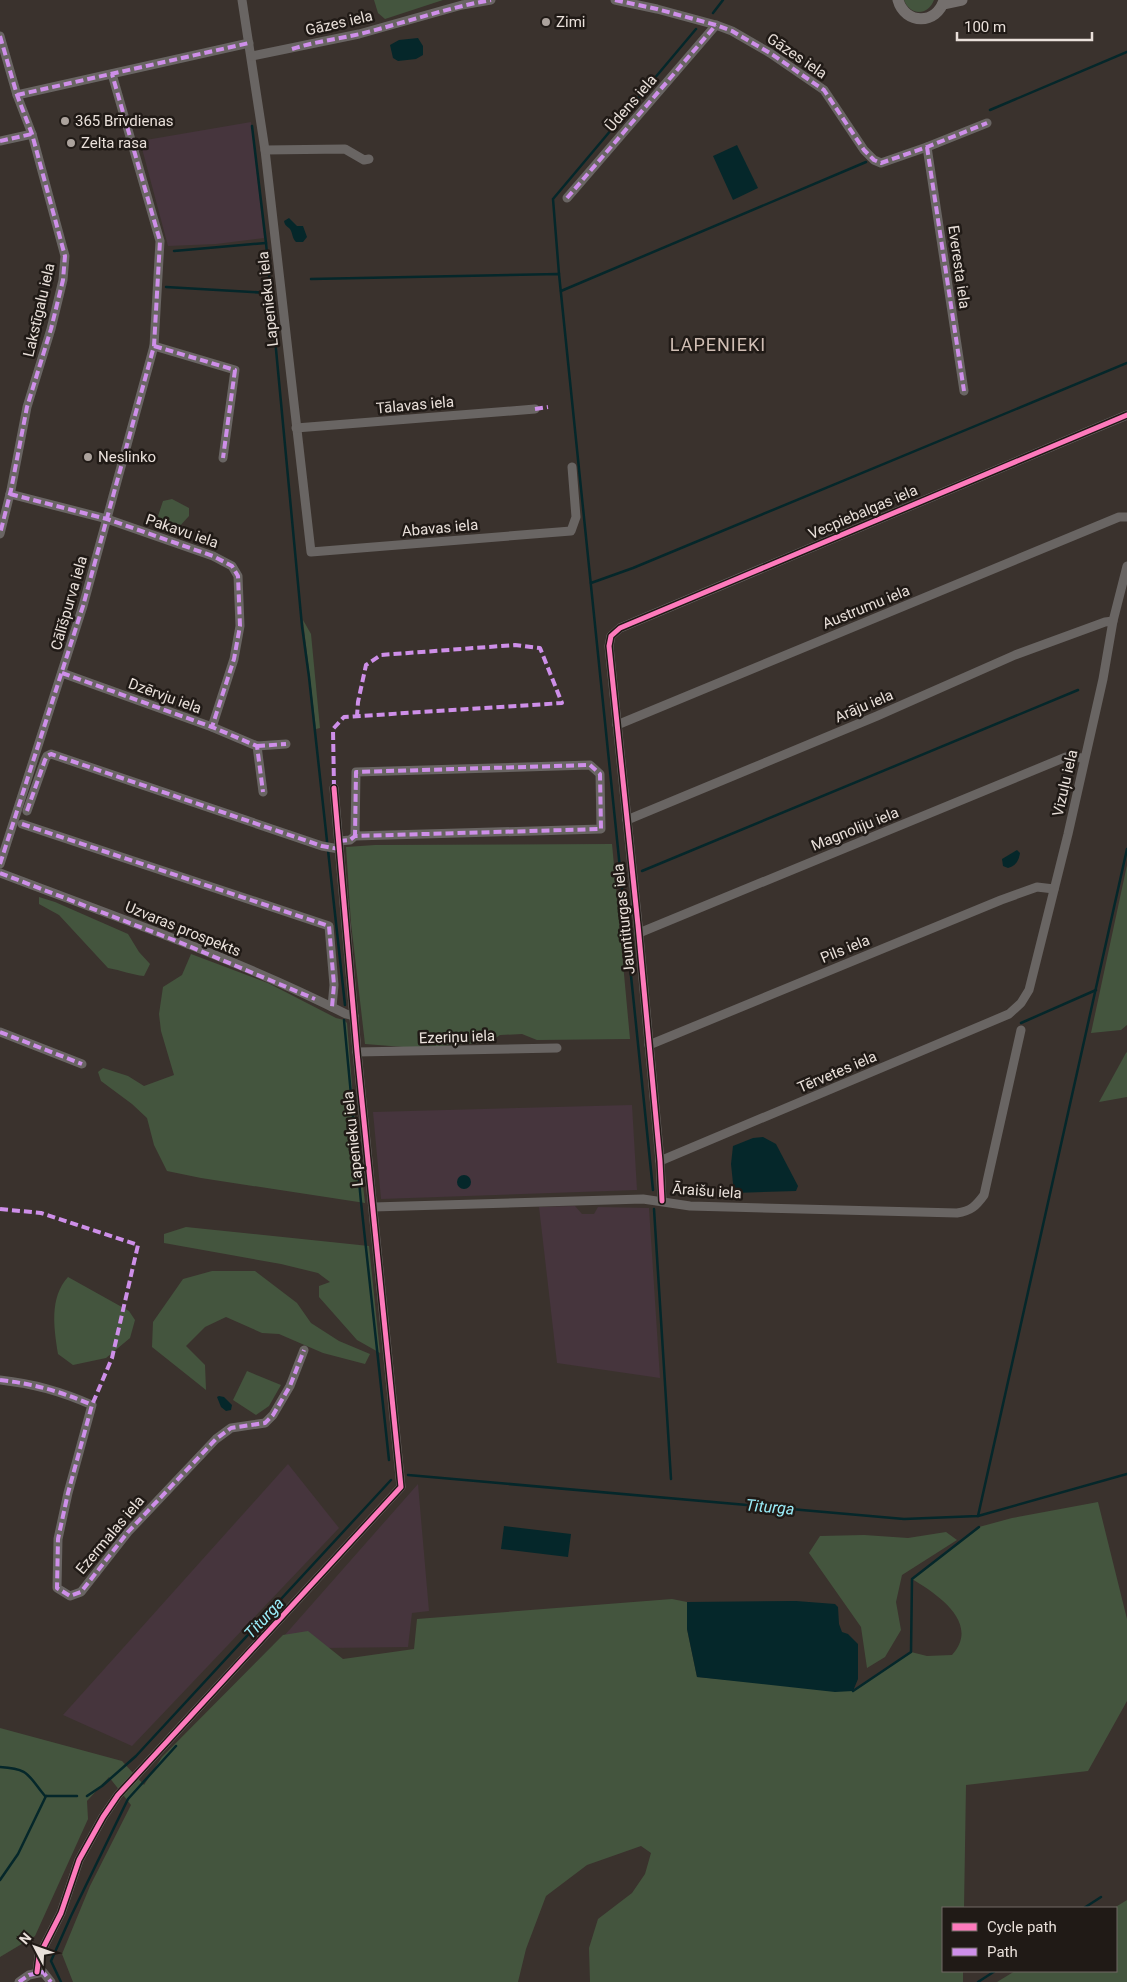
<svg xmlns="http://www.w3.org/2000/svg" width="1127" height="1982" font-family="Roboto,sans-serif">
<rect width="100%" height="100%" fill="#3a322d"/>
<g fill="#46353d">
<polygon points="251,122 264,238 216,244 168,246 140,141"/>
<polygon points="632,1105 637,1190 381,1199 373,1112"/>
<polygon points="575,1206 582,1214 594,1214 598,1207 649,1208 660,1378 557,1363 539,1207"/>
<polygon points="288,1464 339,1528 132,1746 63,1715"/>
<polygon points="418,1484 429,1611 412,1613 408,1647 325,1648 269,1653"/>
</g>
<g fill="#44553e">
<polygon points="374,0 443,0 385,19 378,13"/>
<path d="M904 0H934C928 16 910 16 904 0Z"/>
<polygon points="172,499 189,508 189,516 179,527 164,524 158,516 163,501"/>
<polygon points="303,620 311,634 320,728 316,729"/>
<polygon points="612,844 630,1039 537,1040 522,1034 500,1035 490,1042 416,1048 365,1044 351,923 346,847 375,845"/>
<polygon points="1127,865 1127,1025 1121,1030 1091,1033"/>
<path d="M39 897 55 902 128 934 139 952 150 964 144 976C132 975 121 970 108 968L59 915 39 904Z"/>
<polygon points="191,954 268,983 336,1018 344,1020 347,1023 353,1098 365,1203 201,1178 167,1171 154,1145 147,1118 132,1104 101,1081 98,1072 103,1068 128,1076 144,1086 174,1075 161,1031 159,1014 163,987 182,975"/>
<polygon points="1127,1052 1127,1097 1099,1102 1126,1053"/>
<polygon points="186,1227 369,1246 380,1353 357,1340 319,1297 319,1286 330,1282 318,1273 281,1264 164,1243 164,1234"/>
<polygon points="212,1271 255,1271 297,1303 311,1323 339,1341 370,1354 365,1364 323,1353 279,1334 262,1333 226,1317 205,1327 186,1346 205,1365 206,1390 152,1347 153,1322 183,1279"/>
<path d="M68 1277 129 1311 135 1320 130 1338 106 1358 73 1365 58 1354C54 1328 49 1298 68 1277Z"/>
<polygon points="247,1371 281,1385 269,1406 256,1415 233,1400"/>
<path d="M1098 1502 1127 1619V1701L1088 1771 966 1785 964 1908H943V1971H963V1982H590L589 1948 598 1919 632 1893 645 1874 651 1853 641 1846 587 1865 546 1896 526 1949 518 1982H73L62 1954 90 1886 131 1805 109 1777 87 1801 88 1819 35 1936 0 1957V1728L122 1761 144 1785 162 1757 283 1635 308 1631 343 1659 414 1649 417 1619 672 1599 687 1602V1629L697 1677 853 1691 911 1652 927 1656 952 1655C981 1623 937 1594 912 1579L979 1527 1012 1518Z"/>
<polygon points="946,1532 957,1540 902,1575 896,1602 901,1630 885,1657 867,1668 861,1627 809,1553 820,1536 864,1535 908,1538"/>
<polygon points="1127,1900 1127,1982 997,1982 1015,1971 1116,1971 1116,1908 1114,1908"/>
</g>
<g fill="#05272a">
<polygon points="418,38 423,46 423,55 416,59 398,61 393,58 390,45 399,40"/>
<polygon points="737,145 758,188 733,200 713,156"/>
<path d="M289 218 297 226H303L307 237 303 242H296C292 238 293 234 290 229 287 226 285 226 284 221Z"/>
<path d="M1017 850 1020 853C1019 860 1016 866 1008 868L1003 866 1002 859Z"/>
<polygon points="763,1137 776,1144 798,1186 796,1191 734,1193 731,1164 733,1146 753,1138"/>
<circle cx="464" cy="1182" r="7"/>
<polygon points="219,1396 224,1397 232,1405 231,1410 226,1411 221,1407 217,1397"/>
<polygon points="504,1526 571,1534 568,1557 501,1549"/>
<polygon points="796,1601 835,1604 838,1607 839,1624 842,1632 848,1634 858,1644 858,1679 853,1691 835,1692 697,1677 687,1629 687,1602"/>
</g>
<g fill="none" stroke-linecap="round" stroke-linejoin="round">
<g stroke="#05272a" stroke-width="2.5">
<polyline points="713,13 723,0"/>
<polyline points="990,110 1127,52"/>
<polyline points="252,126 266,243 302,626 309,677 345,1005"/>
<polyline points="174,251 266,243"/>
<polyline points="559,274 553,199 696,29"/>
<polyline points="311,279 559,274 653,1190"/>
<polyline points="166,287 269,293"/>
<polyline points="561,291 866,162"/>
<polyline points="591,583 633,568 1127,363"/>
<polyline points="642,871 1078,690"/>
<polyline points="344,1020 361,1202 389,1460"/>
<polyline points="1021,1023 1096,990"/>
<polyline points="654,1209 671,1479"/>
<polyline points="408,1475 904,1519 978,1516 1127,1474"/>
<polyline points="978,1516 1127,849"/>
<polyline points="853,1691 911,1652 912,1579 979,1527"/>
<path d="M0 1767C31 1769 27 1775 45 1796H77"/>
<polyline points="87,1796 102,1786 136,1756 391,1480"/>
<polyline points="0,1880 18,1854 46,1796"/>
<polyline points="1084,1908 1101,1897"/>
<polyline points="61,1982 51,1961 71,1916 128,1799 176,1746"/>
<polyline points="978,1982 995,1971"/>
</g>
<g stroke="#696563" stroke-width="9">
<polyline points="242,0 265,150 311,552 571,531 576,517 572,467"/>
<polyline points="615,0 657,9 716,25 732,31 770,53 824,90 864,150 874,160 881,163 927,147 987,123"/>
<polyline points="0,36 17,95 32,134 65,256 63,280 51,329 27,407 11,490 0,534"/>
<polyline points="252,56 359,34 462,5 491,0"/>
<polyline points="17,95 249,43"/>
<polyline points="0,141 32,134"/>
<polyline points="927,147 964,391"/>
<polyline points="265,150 345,149 364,160 369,159"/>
<polyline points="567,198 716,25"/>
<polyline points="154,346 235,370 223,458"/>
<polyline points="296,428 535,409"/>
<polyline points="10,494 107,519 213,556 232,566 238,576 240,626 234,659 212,727"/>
<polyline points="62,673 212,727 257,746 263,792"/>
<polyline points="617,725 1119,517 1127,517"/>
<polyline points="257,746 286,744"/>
<polyline points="27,811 45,760 47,756 51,754 322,846 339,849"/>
<polyline points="627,820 877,716 1015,655 1105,622 1113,621"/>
<polyline points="22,824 329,926 334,985 332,1007"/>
<polyline points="339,841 350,840 355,836 601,829 600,774 590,765 356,772 355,836"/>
<polyline points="0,864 83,606 154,346 160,241 112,74"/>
<path d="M0 873C116 917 235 958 346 1014L354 1016"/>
<polyline points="639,933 1066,757 1084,758"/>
<polyline points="0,1032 82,1064"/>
<polyline points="649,1045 1001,900 1037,887 1054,889"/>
<polyline points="357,1052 557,1048"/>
<polyline points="660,1161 1009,1014 1021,1003 1029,990 1068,834 1103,679 1113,621 1127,566"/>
<polyline points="662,1201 660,1161 638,925 609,646 611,636 620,628 1127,415"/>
<path d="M373 1207 643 1199 690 1206 957 1213C971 1211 976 1206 984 1195L1021 1030"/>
<path d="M0 1380C34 1384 60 1391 92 1405L68 1493 58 1539 57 1588 70 1596 81 1592 128 1532 216 1439 231 1428 265 1423 273 1415 290 1386 304 1350"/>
<polyline points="37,1972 39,1956 61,1913 79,1860 103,1817 118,1795 401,1487 357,1052 334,788"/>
<polyline points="19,1982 29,1975 43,1972 51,1982"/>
</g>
<g stroke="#746f6d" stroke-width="11">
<path d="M898 0C905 25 937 25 944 0"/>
<polyline points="943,4 962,0"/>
</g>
<g stroke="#ce8fe9" stroke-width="4" stroke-dasharray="8 4" stroke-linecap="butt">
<polyline points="615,0 657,9 716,25 732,31 770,53 824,90 864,150 874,160 881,163 927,147 987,123"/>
<polyline points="0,36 17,95 32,134 65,256 63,280 51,329 27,407 11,490 0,534"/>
<path d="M292 49C314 42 337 39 360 34 404 23 446 8 491 0"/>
<polyline points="17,95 249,43"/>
<polyline points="0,141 32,134"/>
<polyline points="927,147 964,391"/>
<polyline points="567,198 716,25"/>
<polyline points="154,346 235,370 223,458"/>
<polyline points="535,409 548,407"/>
<polyline points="10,494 107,519 213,556 232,566 238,576 240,626 234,659 212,727"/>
<polyline points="62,673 212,727 257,746 263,792"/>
<polyline points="257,746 286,744"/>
<polyline points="334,788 333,729 344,717 562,703 540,648 515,645 381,655 366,665 358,702 357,716"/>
<polyline points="27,811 45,760 47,756 51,754 322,846 339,849"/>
<polyline points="22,824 329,926 334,985 332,1007"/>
<polyline points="339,841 350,840 355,836 601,829 600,774 590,765 356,772 355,836"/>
<polyline points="0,864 83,606 154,346 160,241 112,74"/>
<polyline points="0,873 179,942 315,999"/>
<polyline points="0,1032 82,1064"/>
<polyline points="0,1209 41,1213 138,1245 112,1358 92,1405 68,1493 58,1539 57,1588 70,1596 81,1592 128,1532 216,1439 231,1428 265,1423 273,1415 290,1386 304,1350"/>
<path d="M0 1380C34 1384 60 1391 92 1405"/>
<polyline points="19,1982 29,1975 43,1972 51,1982"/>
</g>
<defs>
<g id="cycleway">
<polyline points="662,1201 660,1161 638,925 609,646 611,636 620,628 1127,415"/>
<polyline points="37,1972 39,1956 61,1913 79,1860 103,1817 118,1795 401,1487 357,1052 334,788"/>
</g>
</defs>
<use href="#cycleway" stroke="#201a16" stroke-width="8"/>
<use href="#cycleway" stroke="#fd7abc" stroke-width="5"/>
</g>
<g fill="#aca39d" stroke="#201a16" stroke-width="2">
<circle cx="546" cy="22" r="5"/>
<circle cx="65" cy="121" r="5"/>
<circle cx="71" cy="143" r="5"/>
<circle cx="88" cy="457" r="5"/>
</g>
<g text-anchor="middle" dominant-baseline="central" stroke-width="5" stroke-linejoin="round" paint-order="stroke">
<g font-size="15" fill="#e9e0da" stroke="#201a16" text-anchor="start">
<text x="556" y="22">Zimi</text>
<text x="75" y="121">365 Brīvdienas</text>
<text x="81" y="143">Zelta rasa</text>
<text x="98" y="457">Neslinko</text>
</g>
<g font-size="15" fill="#e9e0da" stroke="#201a16">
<text transform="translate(339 23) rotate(-13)">Gāzes iela</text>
<text transform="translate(797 56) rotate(34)">Gāzes iela</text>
<text transform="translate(631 103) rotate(-49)">Ūdens iela</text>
<text transform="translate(959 267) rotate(82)">Everesta iela</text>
<text transform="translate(268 299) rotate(-96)">Lapenieku iela</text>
<text transform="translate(39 310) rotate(-77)">Lakstīgalu iela</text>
<text transform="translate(415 405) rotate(-5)">Tālavas iela</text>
<text transform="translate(863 512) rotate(-23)">Vecpiebalgas iela</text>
<text transform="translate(440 528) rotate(-5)">Abavas iela</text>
<text transform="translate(182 531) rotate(19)">Pakavu iela</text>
<text transform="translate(69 603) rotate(-74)">Cālīšpurva iela</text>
<text transform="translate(866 607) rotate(-22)">Austrumu iela</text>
<text transform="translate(165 696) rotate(20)">Dzērvju iela</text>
<text transform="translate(864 706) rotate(-23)">Arāju iela</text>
<text transform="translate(1065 783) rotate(-77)">Vizuļu iela</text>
<text transform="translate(855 829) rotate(-22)">Magnoliju iela</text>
<text transform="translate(624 919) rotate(-96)">Jauntiturgas iela</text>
<text transform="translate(183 929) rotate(22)">Uzvaras prospekts</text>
<text transform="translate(845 949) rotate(-22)">Pils iela</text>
<text transform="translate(457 1037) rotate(-2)">Ezeriņu iela</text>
<text transform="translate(837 1072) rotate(-23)">Tērvetes iela</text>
<text transform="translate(353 1139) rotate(-96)">Lapenieku iela</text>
<text transform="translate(707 1191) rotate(4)">Āraišu iela</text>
<text transform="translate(110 1535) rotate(-50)">Ezermalas iela</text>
</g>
<g font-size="16" font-style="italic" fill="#99ecf8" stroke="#201a16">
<text transform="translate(770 1507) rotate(5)">Titurga</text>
<text transform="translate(264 1618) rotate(-47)">Titurga</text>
</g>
<g font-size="18" letter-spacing="1" fill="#d0beb4" stroke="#201a16">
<text x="718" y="344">LAPENIEKI</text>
</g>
</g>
<rect x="942" y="1907" width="175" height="65" fill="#201a16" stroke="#706964"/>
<rect x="952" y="1923" width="25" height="8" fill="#fd7abc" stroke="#706964"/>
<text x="987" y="1932" font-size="15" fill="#e9e0da">Cycle path</text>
<rect x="952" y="1948" width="25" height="8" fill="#ce8fe9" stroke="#706964"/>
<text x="987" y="1957" font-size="15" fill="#e9e0da">Path</text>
<g transform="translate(35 1947) rotate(311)" stroke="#201a16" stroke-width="4" paint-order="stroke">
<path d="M0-4L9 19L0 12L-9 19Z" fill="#e9e0da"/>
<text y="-8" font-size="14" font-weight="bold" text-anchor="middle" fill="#e9e0da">N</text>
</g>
<path d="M957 32v8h135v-8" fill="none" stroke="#e9e0da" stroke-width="2.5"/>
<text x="964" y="32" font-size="15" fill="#e9e0da" stroke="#201a16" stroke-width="4" paint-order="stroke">100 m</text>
</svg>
